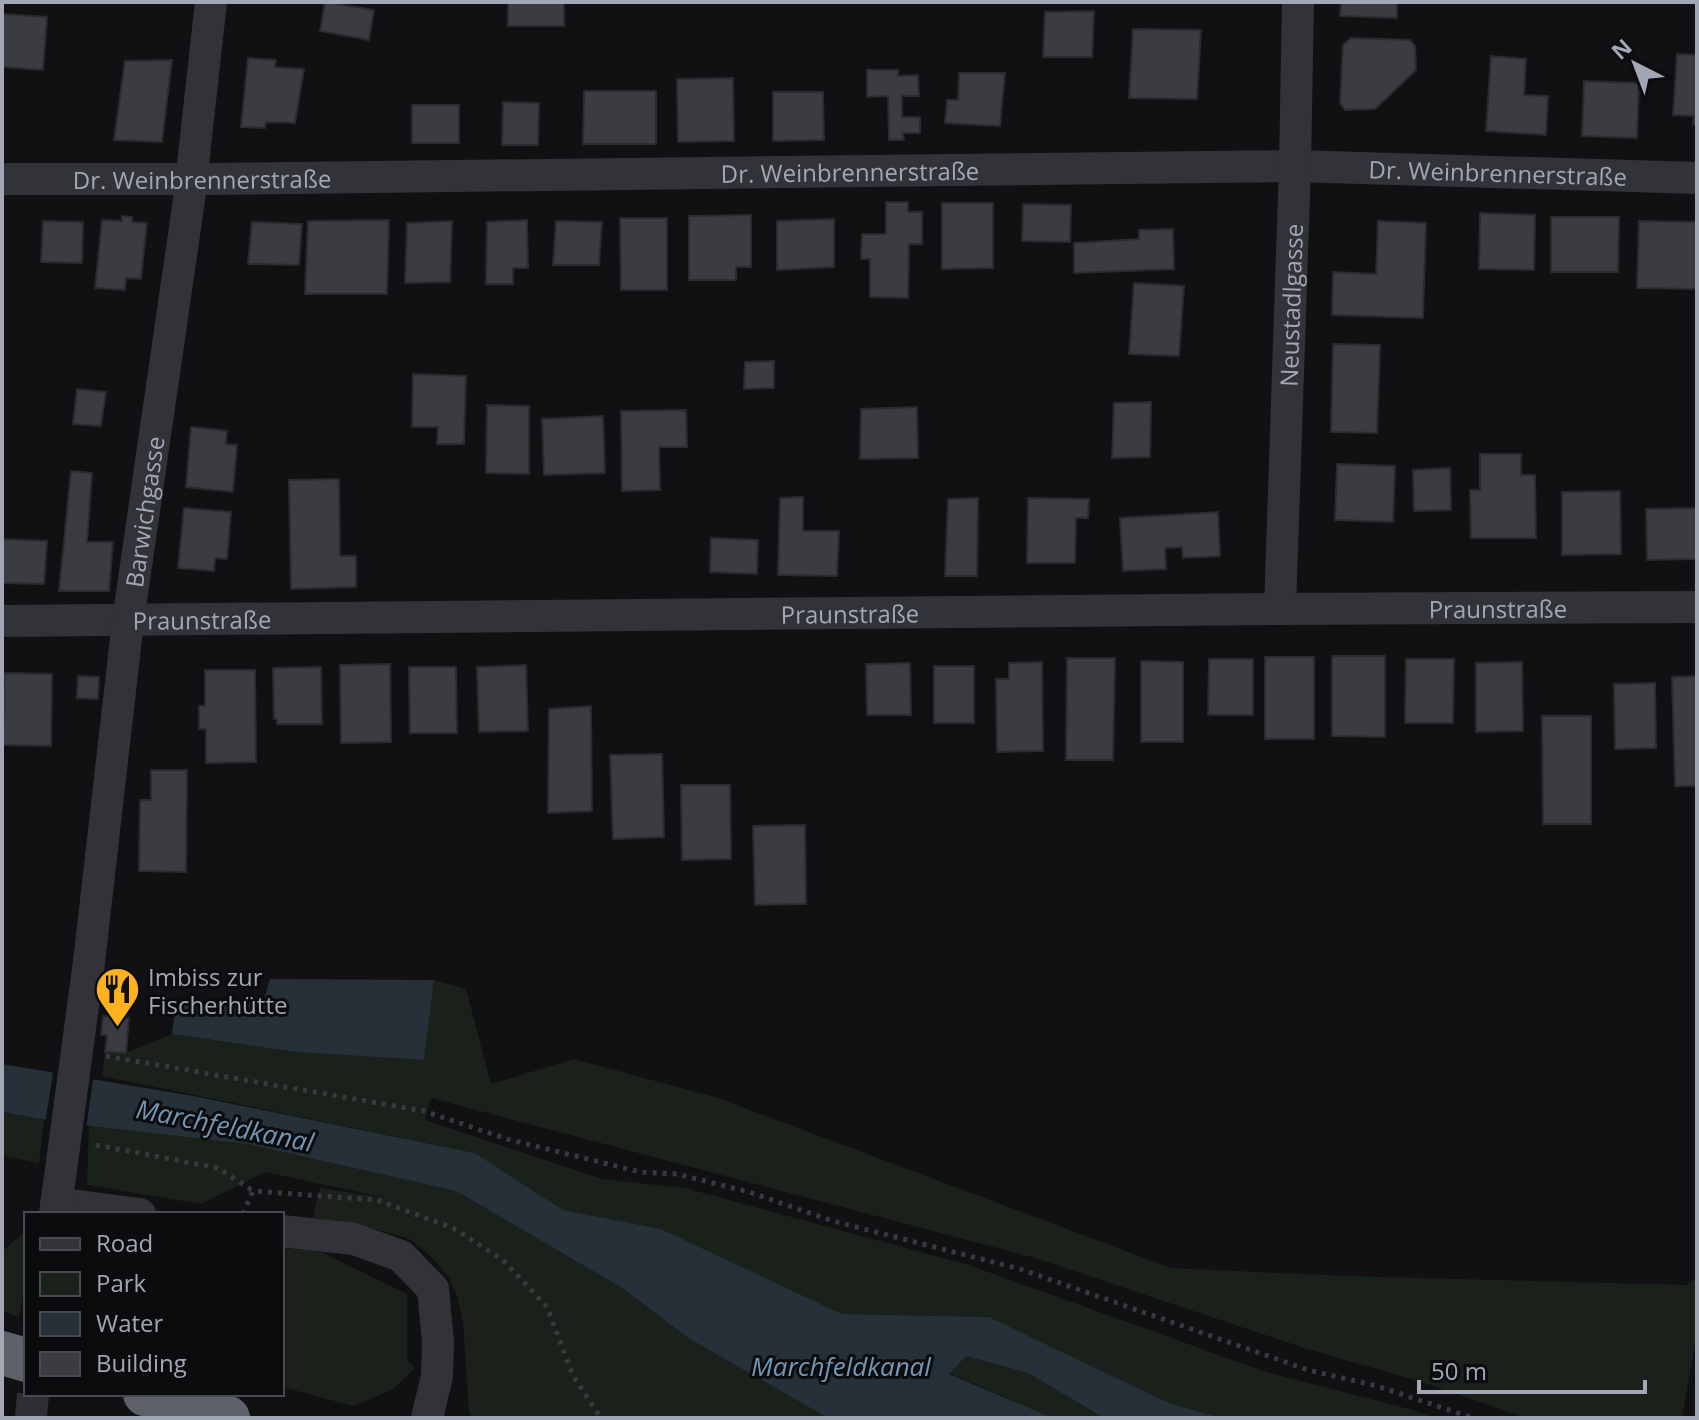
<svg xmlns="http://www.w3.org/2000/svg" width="1699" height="1420" font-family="'Open Sans',sans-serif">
<rect width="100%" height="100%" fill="#111113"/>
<g fill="#19211a">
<polygon points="434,980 466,989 491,1084 574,1059 718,1098 1171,1268 1345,1276 1687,1285 1697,1277 1697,1332 1682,1418 1527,1418 1425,1383 1304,1348 1035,1258 431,1098 425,1120 602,1179 685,1188 969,1265 1266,1372 1413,1410 1435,1418 1221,1418 1169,1403 989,1317 842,1314 661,1229 563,1210 475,1153 102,1076 105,1052 126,1053 172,1034 295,1052 424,1060"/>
<polygon points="2,1112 44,1120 39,1163 2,1156"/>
<polygon points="89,1125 247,1144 456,1191 622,1288 688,1338 828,1418 472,1418 469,1411 463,1322 457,1296 449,1278 439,1265 424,1250 409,1239 358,1224 313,1218 320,1188 387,1198 265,1172 201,1204 87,1185"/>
<polygon points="26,1231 26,1279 19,1317 2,1311 2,1251"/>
<polygon points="282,1248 319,1251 407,1294 407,1359 415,1368 392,1390 353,1406 282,1387"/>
<polygon points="966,1356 1028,1373 1104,1418 1053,1418 949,1373"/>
</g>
<g fill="#263038">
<polygon points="270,979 434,980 424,1060 295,1052 172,1034 176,1001 263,1003"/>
<polygon points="2,1064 193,1096 475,1153 563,1210 661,1229 842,1314 989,1317 1169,1403 1221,1418 1104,1418 1028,1373 966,1356 949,1374 1053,1418 828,1418 688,1338 622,1288 456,1191 247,1144 57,1122 2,1112"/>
</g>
<polygon fill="#111113" points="54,1067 94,1074 86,1129 45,1124"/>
<g fill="#3a3c41" stroke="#2b2b2f" stroke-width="2">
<polygon points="325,2 374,10 369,40 320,31"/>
<rect x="508" y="2" width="56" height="24"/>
<polygon points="1341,2 1397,2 1397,18 1340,16"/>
<polygon points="1094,11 1092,57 1043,57 1045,12"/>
<polygon points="3,14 47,17 43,70 2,67"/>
<polygon points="1133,29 1201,30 1197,99 1129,98"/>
<polygon points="1351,38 1410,40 1415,46 1416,70 1375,109 1345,110 1340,103 1343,45"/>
<polygon points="1677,54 1697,55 1697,124 1693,124 1694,116 1673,115"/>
<polygon points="1491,56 1526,59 1524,95 1548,96 1546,135 1486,131"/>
<polygon points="248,58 276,60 275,67 304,69 295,123 266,122 265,128 241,127"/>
<polygon points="172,60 162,142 114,140 125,61"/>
<polygon points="867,70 898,70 898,76 918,75 919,96 902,96 902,117 920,117 920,133 903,133 904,140 889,140 888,96 867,97"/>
<polygon points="959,73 1005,73 1000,126 945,123 947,100 958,100"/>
<polygon points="733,78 734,141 678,142 677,79"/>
<polygon points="1584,81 1639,83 1637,138 1582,136"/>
<polygon points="584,91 656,91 656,144 583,144"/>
<polygon points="773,92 823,92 824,140 773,141"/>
<polygon points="503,102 539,103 538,145 502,145"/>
<rect x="412" y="105" width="47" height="38"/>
<polygon points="886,202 908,202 908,212 922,212 922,244 909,244 908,298 870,297 870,259 861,259 862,234 886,234"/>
<polygon points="942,203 993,203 993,268 942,269"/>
<polygon points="1023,204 1071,205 1070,242 1022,241"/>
<polygon points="1480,213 1535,215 1534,270 1479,269"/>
<polygon points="751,215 751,267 736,267 736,280 689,280 689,216"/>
<polygon points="122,216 132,217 132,222 147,223 141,279 126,278 125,290 95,288 102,220 122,221"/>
<polygon points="1551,217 1619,217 1618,272 1551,272"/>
<polygon points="620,218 667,218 667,290 621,290"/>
<polygon points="834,219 834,267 777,270 777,221"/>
<polygon points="389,220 387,294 305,294 308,221"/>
<polygon points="527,220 528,268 513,268 513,284 486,284 487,222"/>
<polygon points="43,221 83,222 82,263 41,262"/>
<polygon points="452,221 450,282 405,283 407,223"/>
<polygon points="556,221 602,222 599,265 553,265"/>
<polygon points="1378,221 1426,223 1423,318 1332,315 1333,272 1376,274"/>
<polygon points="1639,221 1697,222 1697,289 1637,288"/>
<polygon points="252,222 302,224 299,265 248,264"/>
<polygon points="1173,229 1174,269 1074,273 1074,243 1139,239 1139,230"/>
<polygon points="1134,283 1184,286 1179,356 1129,354"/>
<polygon points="1333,344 1380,345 1377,433 1331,432"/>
<polygon points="774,361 774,388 744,389 745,362"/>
<polygon points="413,374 466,376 464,444 437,444 438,427 412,427"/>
<polygon points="77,389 106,392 101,426 73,424"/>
<polygon points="1151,402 1150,457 1112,458 1114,403"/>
<polygon points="487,405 529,406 529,474 486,473"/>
<polygon points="917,407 918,458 860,459 861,409"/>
<polygon points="686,410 687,447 659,447 660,490 622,491 621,411"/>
<polygon points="603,416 605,473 544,475 542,419"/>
<polygon points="191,427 227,431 226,444 237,445 233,492 186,487"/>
<polygon points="1480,454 1521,454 1521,475 1535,475 1536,538 1471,538 1470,490 1480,490"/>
<polygon points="1337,464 1395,466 1393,522 1335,520"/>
<polygon points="1450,468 1451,510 1414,511 1413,470"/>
<polygon points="71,471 92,473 87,542 113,542 109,591 59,591"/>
<polygon points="339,479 340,556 356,556 356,587 291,589 289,480"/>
<polygon points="1620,491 1621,554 1562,555 1562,492"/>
<polygon points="803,497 803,531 839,531 837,576 778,575 780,498"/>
<polygon points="978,498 977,576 945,576 948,499"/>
<polygon points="1028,498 1089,499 1088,518 1076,518 1075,563 1027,563"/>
<polygon points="184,508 231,512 227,559 215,558 214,571 178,568"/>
<polygon points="1697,508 1697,559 1647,560 1646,509"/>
<polygon points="1218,512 1220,556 1183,558 1182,547 1165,548 1166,569 1123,571 1120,518"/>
<polygon points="711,538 758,540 757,574 710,572"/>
<polygon points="2,539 47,541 44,584 2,583"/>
<polygon points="1332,656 1385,656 1385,737 1332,736"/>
<rect x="1265" y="657" width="49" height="82"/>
<polygon points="1067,658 1115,658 1113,760 1066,760"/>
<polygon points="1209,659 1253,659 1253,715 1208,715"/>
<polygon points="1406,659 1454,659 1453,723 1405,723"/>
<polygon points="1141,661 1183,662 1183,742 1141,742"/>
<polygon points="1042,662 1043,751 997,752 996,679 1009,679 1009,663"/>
<polygon points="1522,662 1523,731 1476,732 1476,663"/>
<polygon points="910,663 911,715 867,715 866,664"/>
<polygon points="390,664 391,742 341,743 340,665"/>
<polygon points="526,665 528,731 479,732 477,667"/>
<rect x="934" y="666" width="40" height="57"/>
<polygon points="321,667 322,724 277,724 277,719 274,719 273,668"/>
<polygon points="409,667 456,667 457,733 410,733"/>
<polygon points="205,670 255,670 256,762 206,763 206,729 199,729 199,706 205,706"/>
<polygon points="4,673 52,674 51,746 3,745"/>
<polygon points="78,676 99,677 98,699 77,698"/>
<polygon points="1697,676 1697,786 1675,786 1672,677"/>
<polygon points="1655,683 1656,748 1615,749 1614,684"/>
<polygon points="591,706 592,811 548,813 549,709"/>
<polygon points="1542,716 1591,716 1591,824 1543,824"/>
<polygon points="662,754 664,837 613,839 610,755"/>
<polygon points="151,770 187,770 186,872 139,871 140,800 151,800"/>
<polygon points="681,785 730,785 731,859 682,860"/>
<polygon points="805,825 806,904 755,905 753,826"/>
<polygon points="103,1016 129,1018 126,1053 105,1052 107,1035 101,1035"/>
</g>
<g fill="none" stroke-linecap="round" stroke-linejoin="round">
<polyline stroke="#2e2f33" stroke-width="32" stroke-dasharray="32 16" stroke-linecap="butt" points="31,1418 33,1394"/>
<g stroke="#383a3f" stroke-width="5" stroke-dasharray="4 6" stroke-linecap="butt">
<polyline points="106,1056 424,1111 507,1139 640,1172 677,1174 749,1192 833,1221 1020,1269 1308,1370 1377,1386 1473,1418"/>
<polyline points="96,1145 218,1168 253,1191"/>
<polyline points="243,1214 253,1191 377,1200 453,1228 503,1260 547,1307 573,1376 601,1418"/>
</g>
<g stroke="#323338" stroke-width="32">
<path id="s1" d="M2 179H206L1295 166 1697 178"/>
<path id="s2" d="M1280 609 1295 166 1298 2"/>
<path id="s3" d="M2 621 1280 609 1697 607"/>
<polyline points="56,1203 140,1214"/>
<path id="s4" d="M55 1214 89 962 128 621 189 200 211 2"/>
<polyline points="282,1231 354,1239 401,1256 433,1289 438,1342 437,1376 427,1418"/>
</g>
<g stroke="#5d616a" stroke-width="44">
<polyline points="2,1353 26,1360"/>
<polyline points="145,1394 228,1418"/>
</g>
</g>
<defs>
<symbol id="restaurant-pin" viewBox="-11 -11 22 30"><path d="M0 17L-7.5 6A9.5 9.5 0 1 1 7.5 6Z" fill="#ffb21d" stroke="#0c0c0e"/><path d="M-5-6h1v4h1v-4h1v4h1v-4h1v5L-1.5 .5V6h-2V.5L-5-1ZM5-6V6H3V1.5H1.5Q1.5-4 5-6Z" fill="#111"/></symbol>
</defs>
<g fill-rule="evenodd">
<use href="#restaurant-pin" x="92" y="964" width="51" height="69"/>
</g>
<g text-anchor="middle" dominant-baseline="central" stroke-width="6" stroke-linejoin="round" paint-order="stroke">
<g font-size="24" fill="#a1a7b5" stroke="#0c0c0e">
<text stroke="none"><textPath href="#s1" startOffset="848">Dr. Weinbrennerstraße</textPath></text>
<text stroke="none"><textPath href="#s1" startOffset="1496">Dr. Weinbrennerstraße</textPath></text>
<text stroke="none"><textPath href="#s1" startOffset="200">Dr. Weinbrennerstraße</textPath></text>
<text stroke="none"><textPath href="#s2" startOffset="304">Neustadlgasse</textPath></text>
<text stroke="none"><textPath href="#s4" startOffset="708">Barwichgasse</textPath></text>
<text stroke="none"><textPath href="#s3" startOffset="1496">Praunstraße</textPath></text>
<text stroke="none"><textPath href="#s3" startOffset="848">Praunstraße</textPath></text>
<text stroke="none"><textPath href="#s3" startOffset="200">Praunstraße</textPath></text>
</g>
<g font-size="24" fill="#a1a7b5" stroke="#0c0c0e" text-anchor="start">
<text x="148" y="976">Imbiss zur<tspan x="148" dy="28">Fischerhütte</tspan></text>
</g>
<g font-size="26" font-style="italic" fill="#7496b5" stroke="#0c0c0e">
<text transform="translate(225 1125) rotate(11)">Marchfeldkanal</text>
<text x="841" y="1366">Marchfeldkanal</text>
</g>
</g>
<rect width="1699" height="1420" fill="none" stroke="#a1a7b5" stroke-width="8"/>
<rect x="24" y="1212" width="260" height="184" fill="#0c0c0e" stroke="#484a51" stroke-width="2"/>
<rect x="40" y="1238" width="40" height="12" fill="#323338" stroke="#484a51" stroke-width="2"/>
<text x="96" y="1252" font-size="24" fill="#a1a7b5">Road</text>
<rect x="40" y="1272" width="40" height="24" fill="#19211a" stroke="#484a51" stroke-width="2"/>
<text x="96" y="1292" font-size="24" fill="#a1a7b5">Park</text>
<rect x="40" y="1312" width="40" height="24" fill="#263038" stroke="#484a51" stroke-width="2"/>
<text x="96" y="1332" font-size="24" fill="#a1a7b5">Water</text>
<rect x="40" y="1352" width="40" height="24" fill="#3a3c41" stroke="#484a51" stroke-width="2"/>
<text x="96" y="1372" font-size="24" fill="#a1a7b5">Building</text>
<g transform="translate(1635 64) rotate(318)" stroke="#0c0c0e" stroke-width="6" paint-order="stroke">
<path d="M0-6L14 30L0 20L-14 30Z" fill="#a1a7b5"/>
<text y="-12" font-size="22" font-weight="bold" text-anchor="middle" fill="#a1a7b5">N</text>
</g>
<path d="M1419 1380v12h226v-12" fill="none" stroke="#a1a7b5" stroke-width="4"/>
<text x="1431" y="1380" font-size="24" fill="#a1a7b5" stroke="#0c0c0e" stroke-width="6" paint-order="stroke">50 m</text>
</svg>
